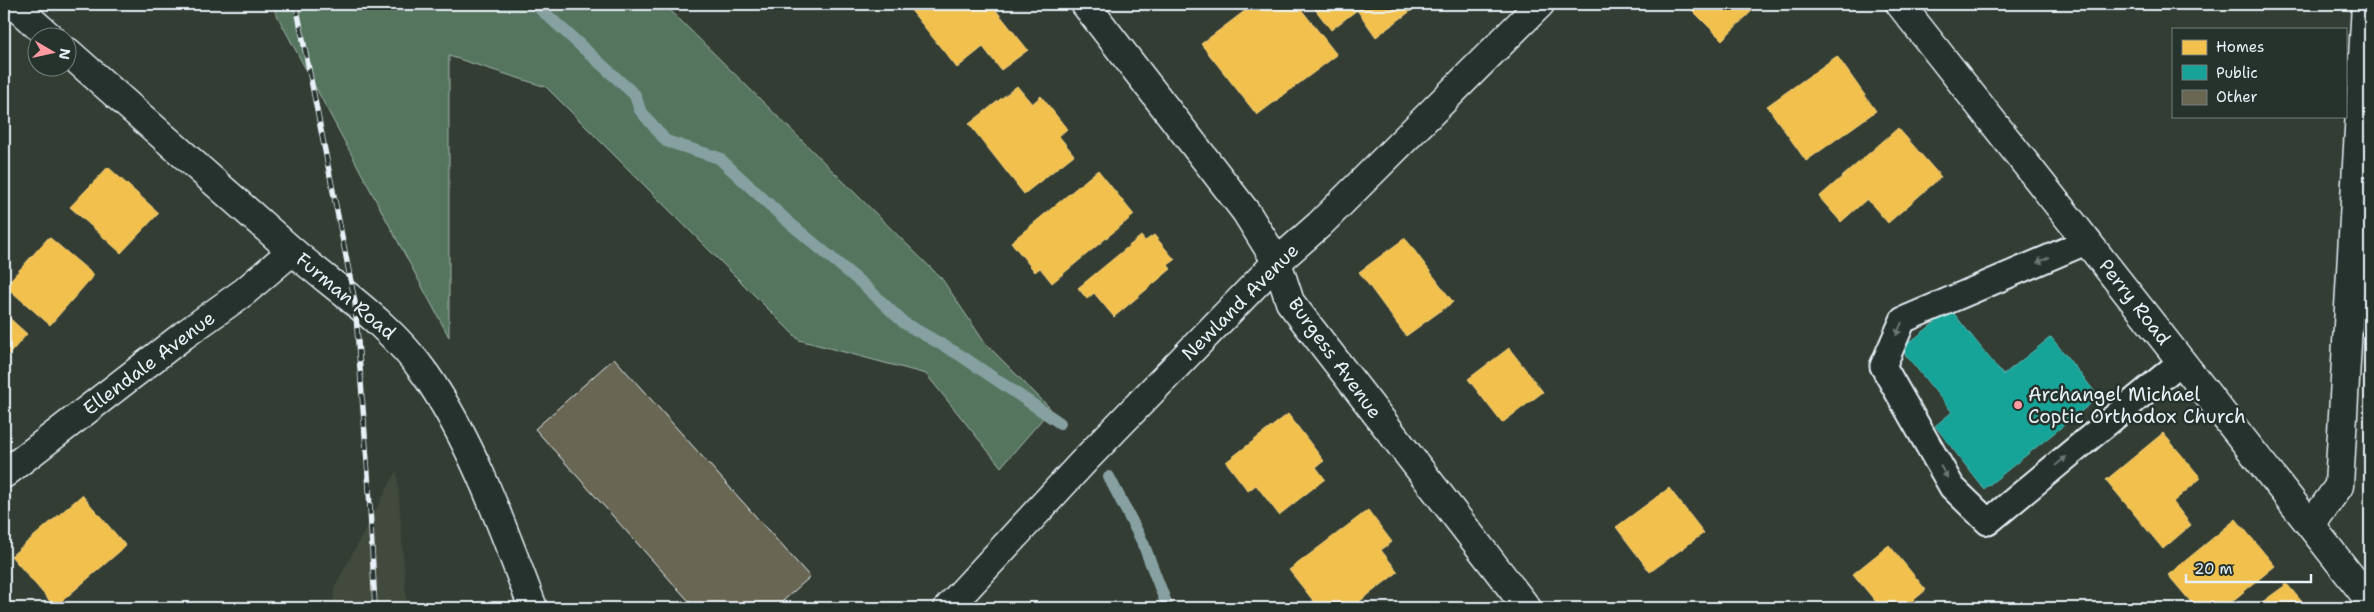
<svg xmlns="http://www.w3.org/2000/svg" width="2374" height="612" font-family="'Shantell Sans',sans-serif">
<rect width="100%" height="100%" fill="#333d34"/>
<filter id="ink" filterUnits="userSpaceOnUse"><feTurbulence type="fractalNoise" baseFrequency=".02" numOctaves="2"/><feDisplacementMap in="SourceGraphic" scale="10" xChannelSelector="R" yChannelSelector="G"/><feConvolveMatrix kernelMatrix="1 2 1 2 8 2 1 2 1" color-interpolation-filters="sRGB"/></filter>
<g filter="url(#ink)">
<polygon fill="#43493d" points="397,470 407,608 333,608 334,588"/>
<polygon fill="#56755e" stroke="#9fb3ab" points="271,4 664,4 942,279 985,343 1051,409 1001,467 926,374 799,340 546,87 449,56 449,337"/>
<g fill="#f2c14e" stroke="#efcf81">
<polygon points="906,4 991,4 1028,50 1001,70 983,47 957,68"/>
<polygon points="1254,4 1297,4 1337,55 1257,115 1201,44"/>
<polygon points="1311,4 1420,4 1376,37 1357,10 1331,30"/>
<polygon points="1686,4 1759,4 1722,40"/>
<polygon points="1837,56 1876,111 1806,161 1767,106"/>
<polygon points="1017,86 1032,104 1041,96 1067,129 1059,136 1074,155 1024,194 969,124"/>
<polygon points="1898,128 1941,177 1888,223 1867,199 1841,222 1819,197"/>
<polygon points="108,167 159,213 121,253 70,207"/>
<polygon points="1098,170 1134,215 1052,283 1040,268 1035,272 1011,242"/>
<polygon points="1154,235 1175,260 1168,265 1171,269 1114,317 1094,293 1087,299 1078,288 1141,236 1145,241"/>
<polygon points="49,237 94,275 50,325 5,286"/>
<polygon points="1405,238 1453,302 1406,336 1359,272"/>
<polygon points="4,313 27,334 4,360"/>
<polygon points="1509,348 1543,392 1502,423 1468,379"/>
<polygon points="1288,414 1324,461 1316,467 1325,479 1279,515 1256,485 1248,491 1226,462"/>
<polygon points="2163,433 2201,478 2173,502 2191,525 2163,549 2106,480"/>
<polygon points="1669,488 1704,533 1650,572 1616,527"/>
<polygon points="82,495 126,546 55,607 11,556"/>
<polygon points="1368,510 1392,542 1381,550 1398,572 1351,608 1319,608 1289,570"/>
<polygon points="2236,519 2275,566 2224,608 2196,608 2168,575"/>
<polygon points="1889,545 1926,590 1904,608 1881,608 1853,574"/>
<polygon points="2287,584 2307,608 2254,608"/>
</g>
<polygon fill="#17a398" stroke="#56bab5" points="1951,310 2003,375 2051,337 2099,397 1984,489 1935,426 1952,412 1901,349"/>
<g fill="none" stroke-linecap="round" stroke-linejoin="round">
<g stroke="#87a1a2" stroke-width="12">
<polyline points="535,4 635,95 640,110 666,141 719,158 786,220 865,286 904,323 960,355 1060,423"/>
<polyline points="1109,477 1143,543 1168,608"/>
</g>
</g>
<polygon fill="#696652" stroke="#e8f1f8" points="614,358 810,577 775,608 695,608 535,429"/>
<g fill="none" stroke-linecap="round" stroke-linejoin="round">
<defs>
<polyline id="lane" points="2088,241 1903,320 1883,366 1952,487 1988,522 2182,361"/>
<g id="street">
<polyline points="13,4 51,38"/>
<polyline points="1085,4 1246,212 1277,262 1290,302 1527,608"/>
<path d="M68 52C142 118 216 184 291 250 338 290 390 324 426 375 473 443 504 531 533 608"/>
<polyline points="4,474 184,335 244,292 292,251"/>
<polyline points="2311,525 2339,486 2366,4"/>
<polyline points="948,608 1085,460 1277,262 1319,225 1540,4"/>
</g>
<polyline id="secondary" points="1900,4 2370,601"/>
</defs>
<use href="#lane" stroke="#e8f1f8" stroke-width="29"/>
<use href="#street" stroke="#e8f1f8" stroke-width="31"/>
<use href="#secondary" stroke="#e8f1f8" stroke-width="31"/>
<use href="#lane" stroke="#26332d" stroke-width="25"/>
<use href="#street" stroke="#26332d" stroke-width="28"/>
<use href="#secondary" stroke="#26332d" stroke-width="28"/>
<defs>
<polyline id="rail" points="296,4 355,302 369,488 375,608"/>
</defs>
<use href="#rail" stroke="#e8f1f8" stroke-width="5.5"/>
<use href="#rail" stroke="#26332d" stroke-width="4" stroke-dasharray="11" stroke-linecap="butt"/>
</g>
<defs><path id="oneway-solid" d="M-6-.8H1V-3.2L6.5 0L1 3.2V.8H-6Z" transform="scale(1.25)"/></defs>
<g fill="#6a7674">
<use href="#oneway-solid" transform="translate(2043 260) rotate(157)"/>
<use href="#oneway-solid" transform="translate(1899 329) rotate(114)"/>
<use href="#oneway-solid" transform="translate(2061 461) rotate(-40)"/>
<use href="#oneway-solid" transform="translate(1944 472) rotate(60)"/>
</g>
</g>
<circle fill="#ff9aa2" stroke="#26332d" stroke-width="2" cx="2018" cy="405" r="5"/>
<g text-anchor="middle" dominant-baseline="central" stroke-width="5" stroke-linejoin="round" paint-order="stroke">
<g font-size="19" fill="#e8f1f8" stroke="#26332d">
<text transform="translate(346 296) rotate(40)">Furman Road</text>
<text transform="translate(1240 302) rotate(-45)">Newland Avenue</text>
<text transform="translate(2135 302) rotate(52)">Perry Road</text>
<text transform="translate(1335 358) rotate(54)">Burgess Avenue</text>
<text transform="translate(149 363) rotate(-37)">Ellendale Avenue</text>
</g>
<g font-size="19" fill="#e8f1f8" stroke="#26332d" text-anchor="start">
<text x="2028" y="394">Archangel Michael<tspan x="2028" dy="22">Coptic Orthodox Church</tspan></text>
</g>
</g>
<rect width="2374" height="612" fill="none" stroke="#26332d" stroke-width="20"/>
<rect x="10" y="10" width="2354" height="592" fill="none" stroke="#e8f1f8" stroke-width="2" filter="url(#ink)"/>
<rect x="2172" y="28" width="175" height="90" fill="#26332d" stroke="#747f7e"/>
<rect x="2182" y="40" width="25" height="15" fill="#f2c14e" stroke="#747f7e"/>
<text x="2216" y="52" font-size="15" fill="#e8f1f8">Homes</text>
<rect x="2182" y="65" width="25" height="15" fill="#17a398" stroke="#747f7e"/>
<text x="2216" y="78" font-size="15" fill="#e8f1f8">Public</text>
<rect x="2182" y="90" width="25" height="15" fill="#696652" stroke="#747f7e"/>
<text x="2216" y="102" font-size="15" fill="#e8f1f8">Other</text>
<g transform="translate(52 52) rotate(99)"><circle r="24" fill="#26332d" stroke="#747f7e"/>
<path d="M0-4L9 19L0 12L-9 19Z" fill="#ff9aa2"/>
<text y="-8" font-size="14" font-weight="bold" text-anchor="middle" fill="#e8f1f8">N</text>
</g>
<path d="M2186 574v8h125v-8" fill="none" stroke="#e8f1f8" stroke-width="2.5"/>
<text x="2194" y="574" font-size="15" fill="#e8f1f8" stroke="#26332d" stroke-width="4" paint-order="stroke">20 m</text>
</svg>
